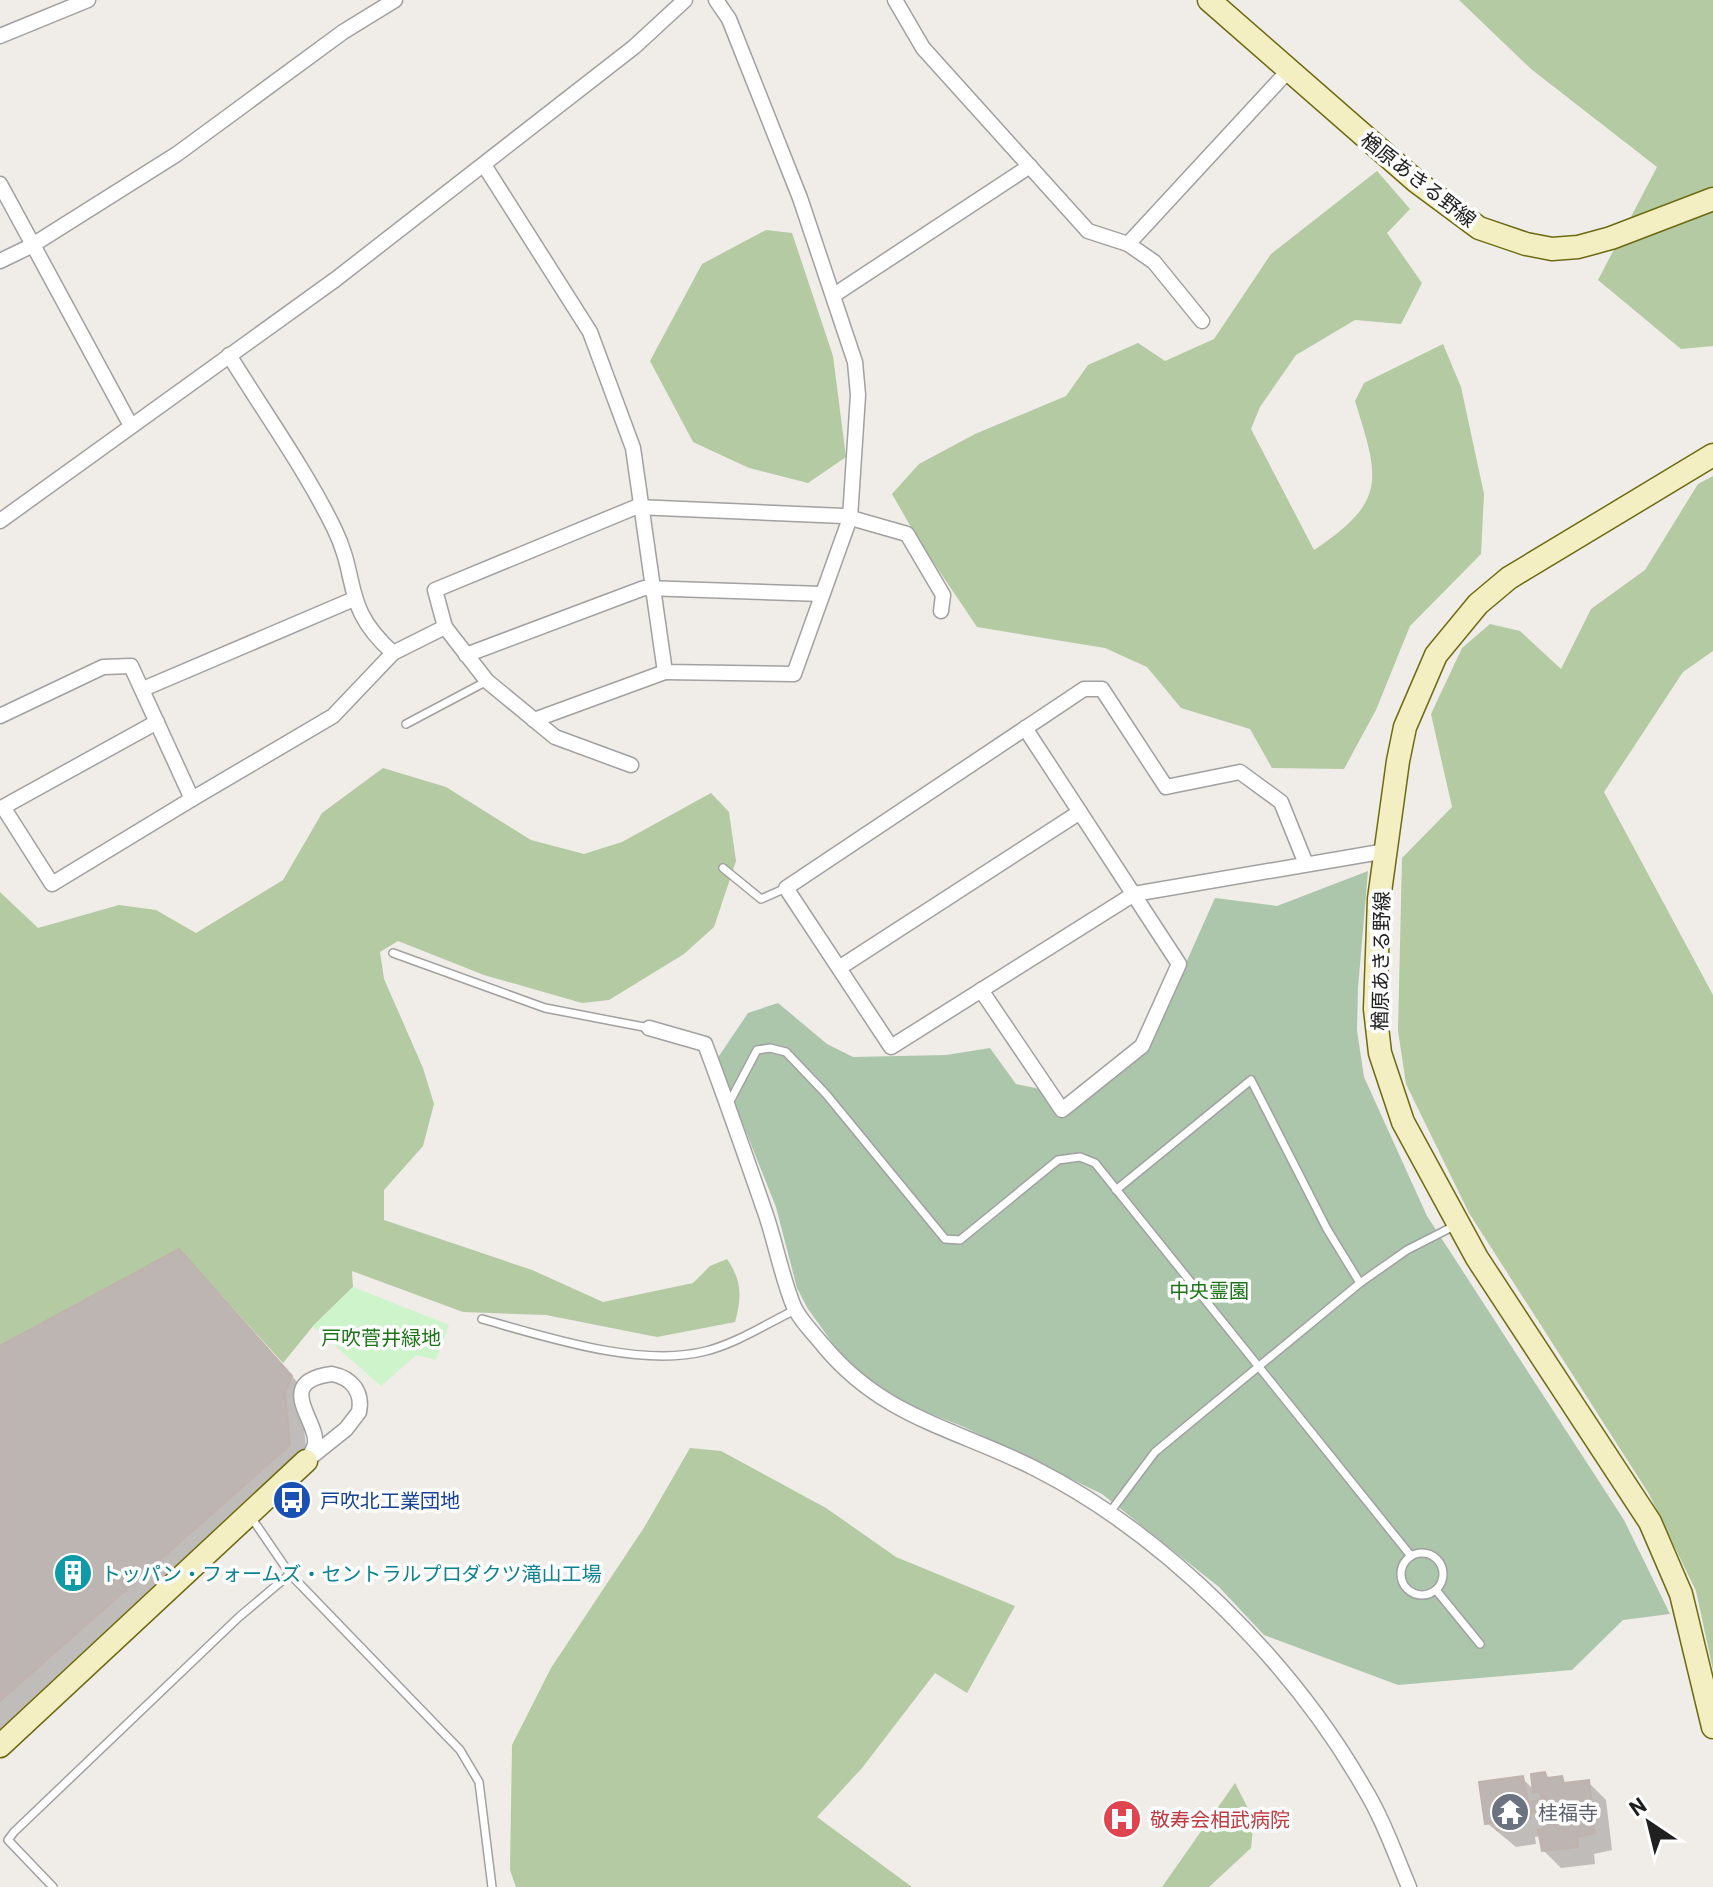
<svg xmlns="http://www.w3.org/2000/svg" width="1713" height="1887" font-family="Barlow,'Noto Sans JP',sans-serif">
<rect width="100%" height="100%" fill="#f0ece8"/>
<g fill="#b3caa2">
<polygon points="1459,0 1713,0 1713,346 1681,349 1598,280 1657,167 1531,69"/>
<path d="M1377 171 1410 209 1387 233 1422 283 1401 324 1355 320 1296 355 1260 407 1251 429 1314 550C1388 501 1379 478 1355 401L1364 383 1443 344 1461 387 1484 494 1481 554 1410 626 1376 710 1344 769 1272 768 1250 729 1181 708 1147 667 1105 648 977 627 919 541 892 494 919 464 975 434 1066 396 1088 365 1138 343 1165 361 1214 339 1271 254Z"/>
<polygon points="766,230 792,233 833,356 846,457 808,483 749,468 693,442 650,361 702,264"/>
<polygon points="1713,476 1713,651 1683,672 1604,792 1713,995 1713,1670 1696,1591 1649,1494 1469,1213 1406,1084 1398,1031 1402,858 1452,807 1431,714 1462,648 1490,624 1520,631 1561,669 1591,609 1645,570 1698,484"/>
<path d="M383 768 446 787 531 840 584 854 622 842 711 793 729 812 736 861 714 927 684 954 609 1000 582 1003 484 975 398 941 380 952 384 979 423 1068 434 1104 423 1146 384 1190V1220L532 1270 603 1302 693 1283 710 1266 727 1259C742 1281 742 1297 735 1322L657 1337 546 1315 463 1312 352 1271 353 1287 314 1325 283 1363 179 1249 0 1346V892L38 928 119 905 156 910 196 933 283 880 322 813Z"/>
<polygon points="690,1448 721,1451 826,1508 896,1557 1015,1606 967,1693 935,1673 862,1768 817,1817 912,1887 516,1887 510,1870 512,1745 551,1668 645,1526"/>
<polygon points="1235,1783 1254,1820 1251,1848 1209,1887 1162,1887"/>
</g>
<polygon fill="#acc6ac" points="1368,871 1358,988 1357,1030 1364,1077 1427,1216 1624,1520 1670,1614 1623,1620 1572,1670 1398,1685 1264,1635 1219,1587 1102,1494 964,1427 896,1400 863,1376 836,1348 808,1309 797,1288 776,1207 717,1059 748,1013 778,1003 827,1044 853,1057 946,1055 990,1048 1016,1084 1045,1090 1059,1115 1147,1050 1215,898 1277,906"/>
<polygon fill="#cdf4cb" points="353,1287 449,1325 436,1360 416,1355 381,1386 313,1326"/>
<g fill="#0003">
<polygon points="196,1269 309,1395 302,1411 308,1464 0,1732 0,1351"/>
<polygon points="1544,1774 1550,1780 1561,1778 1567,1785 1588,1782 1606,1800 1612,1850 1594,1854 1595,1864 1561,1868 1543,1850 1541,1836 1535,1837 1536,1844 1516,1847 1487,1823 1522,1778 1534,1790"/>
</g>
<g fill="#bdb5b1" stroke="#c0b2ac" stroke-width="2">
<polygon points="179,1249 292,1376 285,1393 290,1445 0,1701 0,1346"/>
<polygon points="1545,1772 1547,1778 1562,1776 1564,1783 1589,1780 1595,1833 1577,1837 1578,1847 1542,1851 1538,1830 1544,1829 1543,1810 1530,1813 1531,1818 1518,1819 1519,1826 1497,1830 1496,1822 1485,1824 1479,1782 1523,1776 1528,1802 1542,1800 1540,1791 1533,1793 1531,1774"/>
</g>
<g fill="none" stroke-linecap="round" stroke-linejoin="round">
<defs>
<g id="lane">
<polyline points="406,724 487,681"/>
<polyline points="723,868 761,899 786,888"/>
<polyline points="393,953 545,1008 649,1028"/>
<polyline points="729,1103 757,1050 770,1048 786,1052 826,1094 945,1239 960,1240 1058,1160 1080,1157 1095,1163 1411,1556"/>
<polyline points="1116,1190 1251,1080 1327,1229 1360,1283"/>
<path d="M482 1319C546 1337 640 1368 706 1351 737 1343 766 1324 795 1310"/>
<polyline points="1110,1512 1155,1452 1360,1283 1407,1250 1456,1225"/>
<polyline points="251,1517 290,1574"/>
<circle cx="1422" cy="1574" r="21"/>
<polyline points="1436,1590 1480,1644"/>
<polyline points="53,1887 8,1840 14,1832 239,1617 290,1574 460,1750 479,1782 492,1887"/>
</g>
<g id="street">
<polyline points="895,0 923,48 1088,231 1128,244 1154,262 1202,321"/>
<polyline points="0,36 88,0"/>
<polyline points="484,165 590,332 633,448 665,672 794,674 850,518 858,395 855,362 800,198 729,19 716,0"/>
<polyline points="0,184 130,424"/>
<polyline points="1128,244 1288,71"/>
<polyline points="0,261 31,246 177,154 343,32 395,0"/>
<polyline points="834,295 1030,166"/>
<path d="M229 355C264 412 305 469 334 528 360 581 341 606 393 653"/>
<polyline points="0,521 336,279 634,47 685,0"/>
<polyline points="445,627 487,681 555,737 631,765"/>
<polyline points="466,655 644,588 822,594"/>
<polyline points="143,689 354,599"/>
<polyline points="0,716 103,667 131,666 192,799 333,716 393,653 445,627 435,590 636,507 844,516 907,534 943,595 941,611"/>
<polyline points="534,720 665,672"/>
<polyline points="157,722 3,807 52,884 192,799"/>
<polyline points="1306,864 1281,802 1240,772 1166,787 1102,689 1084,689 786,888 891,1047 1134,894 1386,851"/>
<polyline points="839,968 1080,812"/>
<polyline points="981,990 1062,1110 1142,1046 1179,964 1025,728"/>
<path d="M649 1028 705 1044C726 1100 746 1157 766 1215 776 1245 782 1278 794 1307 800 1320 814 1334 823 1345 883 1418 955 1428 1034 1468 1165 1534 1292 1662 1364 1788 1383 1819 1395 1854 1409 1887"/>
<path d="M332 1374C352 1378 363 1392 359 1412L346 1429 306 1461C309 1456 314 1450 315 1444 319 1421 272 1382 332 1374Z"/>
</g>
<g id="secondary">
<polyline points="1209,0 1417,182 1479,228 1526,244 1552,249 1578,247 1611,238 1713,199"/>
<polyline points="1713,455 1509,578 1478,604 1436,655 1405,727 1398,761 1379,899 1375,1009 1380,1053 1403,1122 1477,1258 1650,1522 1681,1594 1713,1727"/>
<polyline points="0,1746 306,1461"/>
</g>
</defs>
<use href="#lane" stroke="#a1a1a1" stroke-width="10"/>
<use href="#street" stroke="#a1a1a1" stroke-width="17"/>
<use href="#secondary" stroke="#6d6b12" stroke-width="25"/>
<use href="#lane" stroke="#fff" stroke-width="7"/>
<use href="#street" stroke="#fff" stroke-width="14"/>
<use href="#secondary" stroke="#f3efc3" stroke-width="22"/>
</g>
<defs>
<symbol id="bus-disc" viewBox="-11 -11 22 22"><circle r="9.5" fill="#1a4fb4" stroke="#fff"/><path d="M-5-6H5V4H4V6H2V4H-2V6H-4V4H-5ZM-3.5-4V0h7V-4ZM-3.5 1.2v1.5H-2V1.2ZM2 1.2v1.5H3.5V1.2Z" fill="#fff"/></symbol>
<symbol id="building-disc" viewBox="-11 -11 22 22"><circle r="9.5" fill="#0f9aa8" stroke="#fff"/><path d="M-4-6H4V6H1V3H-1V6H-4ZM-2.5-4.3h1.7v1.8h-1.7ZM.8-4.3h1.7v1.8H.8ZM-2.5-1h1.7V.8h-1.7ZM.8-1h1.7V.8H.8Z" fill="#fff"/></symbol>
<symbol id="temple-disc" viewBox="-11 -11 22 22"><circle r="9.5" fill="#6b7280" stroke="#fff"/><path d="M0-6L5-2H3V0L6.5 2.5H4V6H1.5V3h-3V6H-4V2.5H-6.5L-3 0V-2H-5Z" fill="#fff"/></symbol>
<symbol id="hospital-disc" viewBox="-11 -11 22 22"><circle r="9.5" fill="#e0444e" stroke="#fff"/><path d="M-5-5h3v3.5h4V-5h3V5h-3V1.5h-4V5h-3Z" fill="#fff"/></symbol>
</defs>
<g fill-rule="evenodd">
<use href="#bus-disc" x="270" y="1478" width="44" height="44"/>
<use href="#building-disc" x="51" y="1551" width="44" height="44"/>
<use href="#temple-disc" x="1488" y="1790" width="44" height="44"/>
<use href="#hospital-disc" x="1100" y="1797" width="44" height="44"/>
</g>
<g text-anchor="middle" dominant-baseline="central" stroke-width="7" stroke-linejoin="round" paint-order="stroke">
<g font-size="20" fill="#202020" stroke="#fff">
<text transform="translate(1419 179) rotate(38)">楢原あきる野線</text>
<text transform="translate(1380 961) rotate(-89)">楢原あきる野線</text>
</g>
<g font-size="20" fill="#1d7419" stroke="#fff">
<text x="1209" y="1290">中央霊園</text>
<text x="381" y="1337">戸吹菅井緑地</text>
</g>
<g font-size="20" fill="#164399" stroke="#fff" text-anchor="start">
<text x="320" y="1500">戸吹北工業団地</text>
</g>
<g font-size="20" fill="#0d838f" stroke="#fff" text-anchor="start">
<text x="101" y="1573">トッパン・フォームズ・セントラルプロダクツ滝山工場</text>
</g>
<g font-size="20" fill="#5b616d" stroke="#fff" text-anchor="start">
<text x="1538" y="1812">桂福寺</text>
</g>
<g font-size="20" fill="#be3a42" stroke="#fff" text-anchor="start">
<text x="1150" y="1819">敬寿会相武病院</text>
</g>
</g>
<g transform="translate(1649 1823) rotate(325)" stroke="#ffffff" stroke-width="6" paint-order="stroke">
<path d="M0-6L14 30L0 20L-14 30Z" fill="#202020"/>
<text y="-12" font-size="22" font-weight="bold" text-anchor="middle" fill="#202020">N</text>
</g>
</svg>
